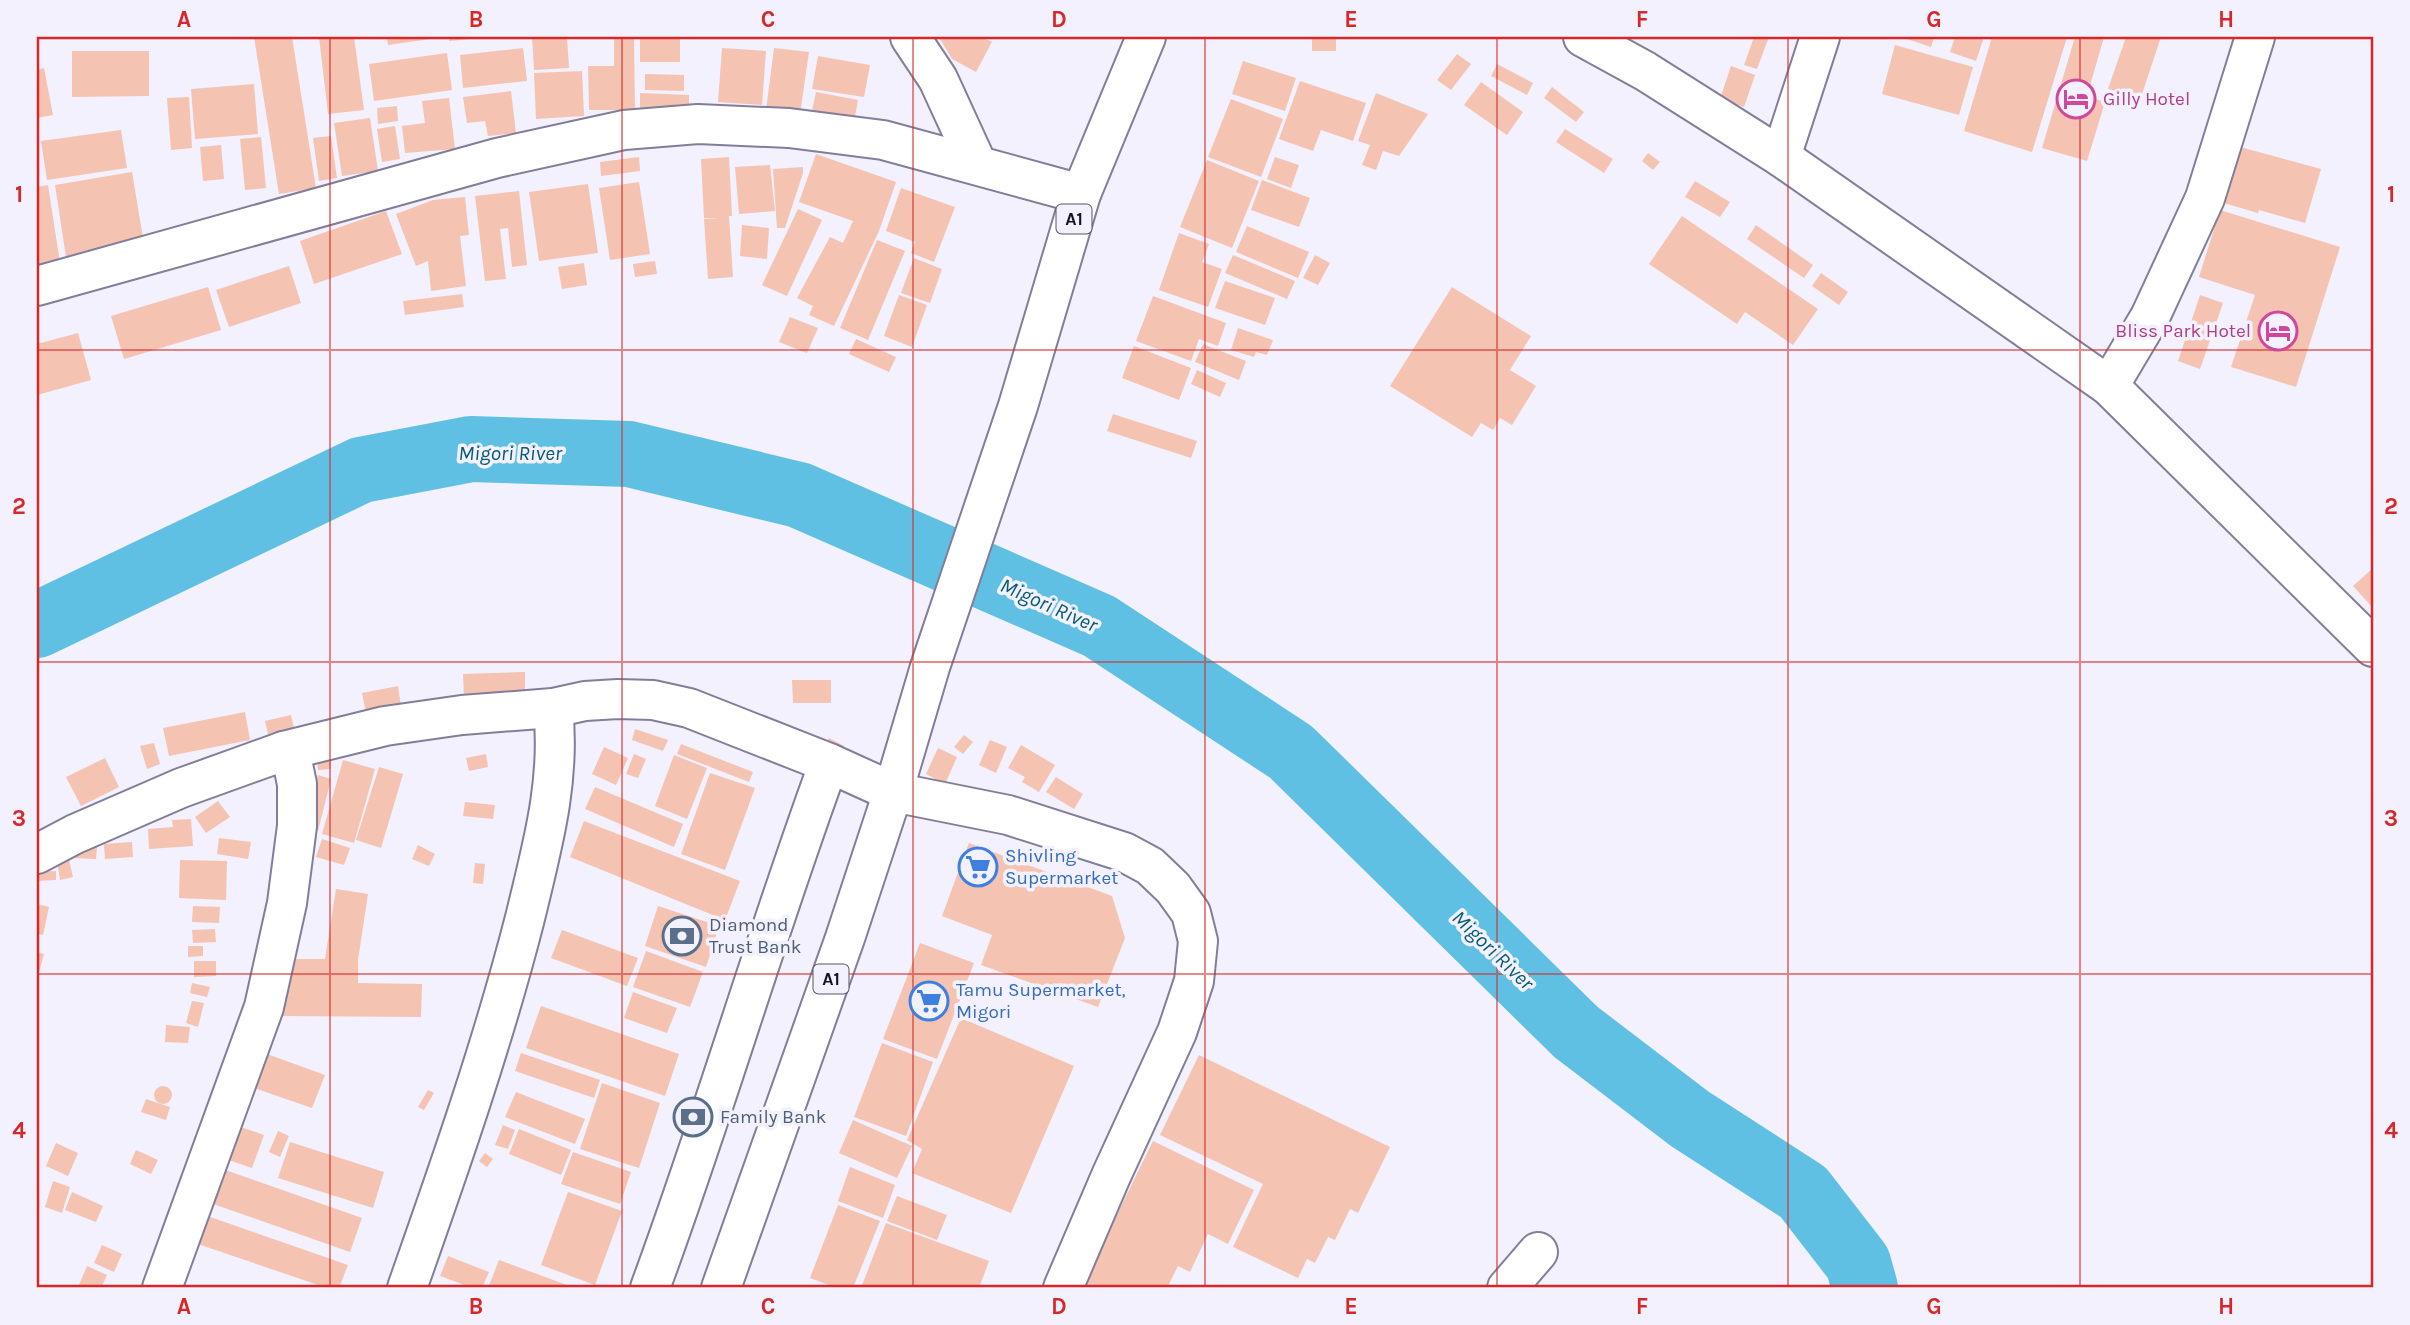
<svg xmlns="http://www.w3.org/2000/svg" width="2410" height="1325" font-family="Karla,sans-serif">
<rect width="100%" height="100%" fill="#f2f1fd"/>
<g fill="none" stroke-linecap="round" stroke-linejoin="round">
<polyline stroke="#60c0e4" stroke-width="66" points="37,625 361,470 471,449 629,454 799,495 1099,626 1291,752 1576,1032 1690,1119 1803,1192 1858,1263 1865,1288"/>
</g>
<g fill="#f5c3b2">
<polygon points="254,37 292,37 316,188 279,194"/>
<polygon points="319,37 354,37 364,110 328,114"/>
<polygon points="387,37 438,37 438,38 388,45"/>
<polygon points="449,37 471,37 471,39 449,41"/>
<polygon points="532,37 567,37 569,68 534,70"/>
<polygon points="614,37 634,37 635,110 589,110 588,66 614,66"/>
<rect x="640" y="37" width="40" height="25"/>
<polygon points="942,37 981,37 992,42 976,72 952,59 940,39"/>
<rect x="1312" y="37" width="24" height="14"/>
<polygon points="1754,37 1769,37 1757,69 1744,65"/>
<polygon points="1901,37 1934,37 1931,47"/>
<polygon points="1955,37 1984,37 1976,61 1950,52"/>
<polygon points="1992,37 2067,37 2032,152 1964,131"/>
<polygon points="2075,37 2104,37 2087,96 2105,102 2087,161 2042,148"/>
<polygon points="2126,37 2161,37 2140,100 2108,89"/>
<polygon points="1895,45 1973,67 1959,115 1882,94"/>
<polygon points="523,48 527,81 463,88 460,55"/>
<polygon points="722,48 766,51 762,105 718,102"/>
<polygon points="774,48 809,52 800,114 766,110"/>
<polygon points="72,51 149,51 149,96 72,97"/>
<polygon points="447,53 452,90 374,101 369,64"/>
<polygon points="1457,54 1471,64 1451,90 1437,80"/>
<polygon points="818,56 870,65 864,97 812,89"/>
<polygon points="1243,61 1296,78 1285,111 1232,94"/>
<polygon points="1497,64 1533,83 1527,95 1491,76"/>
<polygon points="1731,66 1755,75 1744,107 1720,99"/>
<polygon points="44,68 53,115 37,118 37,70"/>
<polygon points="582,71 584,116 536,119 534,73"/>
<polygon points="645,74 684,75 684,91 645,90"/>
<polygon points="1300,81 1366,103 1353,141 1321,130 1313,151 1279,139"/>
<polygon points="1481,82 1523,112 1507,135 1464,105"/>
<polygon points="254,84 258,134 195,139 191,89"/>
<polygon points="1552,87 1584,112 1576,122 1544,98"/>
<polygon points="511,91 516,133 488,136 485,121 467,123 463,97"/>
<polygon points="816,92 858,100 854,122 811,115"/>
<polygon points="640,93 689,95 689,109 640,108"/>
<polygon points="1376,93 1428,114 1399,156 1383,151 1376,170 1362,165 1370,145 1358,141"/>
<polygon points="189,97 192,148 171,150 167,98"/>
<polygon points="449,98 455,149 405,153 402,126 425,123 422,101"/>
<polygon points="1231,99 1283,119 1261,177 1208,157"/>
<polygon points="397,106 398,121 378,124 377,108"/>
<polygon points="370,118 378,171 342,176 334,123"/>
<polygon points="395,126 400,159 382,162 377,129"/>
<polygon points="1565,129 1613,159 1604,173 1556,142"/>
<polygon points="121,130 127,168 47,180 41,141"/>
<polygon points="331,136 337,178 319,181 313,138"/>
<polygon points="261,137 266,188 245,190 240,139"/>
<polygon points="221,145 224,179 203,181 200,147"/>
<polygon points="2233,145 2321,169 2305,223 2259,210 2258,213 2217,201"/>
<polygon points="1648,153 1660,162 1653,170 1642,161"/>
<polygon points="816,154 896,182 879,231 834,326 809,315 813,306 797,298 830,237 843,243 853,221 799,202"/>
<polygon points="639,157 640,171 601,176 600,162"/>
<polygon points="729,157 732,216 729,216 733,277 708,279 704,219 720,218 704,218 701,159"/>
<polygon points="1275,157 1299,165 1291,188 1267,179"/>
<polygon points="1207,160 1259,181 1232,248 1180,227"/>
<polygon points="770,165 775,211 739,214 735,167"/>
<polygon points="803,167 803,173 785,228 777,228 773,169"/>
<polygon points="132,172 144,244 66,257 55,185"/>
<polygon points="1262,180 1310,198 1299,227 1251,210"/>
<polygon points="1695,181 1730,202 1720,217 1685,197"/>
<polygon points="639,182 650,254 610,260 599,188"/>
<polygon points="588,184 598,253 539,261 529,192"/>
<polygon points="48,185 60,263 37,266 37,187"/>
<polygon points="901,188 955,207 934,262 911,253 915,242 886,231"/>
<polygon points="519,191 527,265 512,267 508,228 500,229 506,279 485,281 475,196"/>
<polygon points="465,197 469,235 460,236 466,286 431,291 428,261 416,266 396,214 433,200"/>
<polygon points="798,209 822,220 787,296 762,285"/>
<polygon points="2220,210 2340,247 2296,387 2231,367 2255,295 2199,277"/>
<polygon points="386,211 402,254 314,284 300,241"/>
<polygon points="1682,216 1818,309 1793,345 1745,312 1737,324 1649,264"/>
<polygon points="742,225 769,228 767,259 740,256"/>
<polygon points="1756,225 1813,265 1804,278 1747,239"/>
<polygon points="1247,226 1309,252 1298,278 1236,252"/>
<polygon points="1179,233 1209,244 1202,262 1222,269 1208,307 1159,290"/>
<polygon points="877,240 905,251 868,340 840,328"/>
<polygon points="1233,255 1295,281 1287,299 1225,273"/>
<polygon points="1315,255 1330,263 1318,285 1303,278"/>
<polygon points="914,258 942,269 930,303 901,293"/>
<polygon points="655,261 657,274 635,277 633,264"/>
<polygon points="584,263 587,285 562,289 558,267"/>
<polygon points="289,266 301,303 229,327 216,290"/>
<polygon points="1821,273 1848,292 1839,305 1812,286"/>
<polygon points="1225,281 1275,298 1265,325 1215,308"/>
<polygon points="208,287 221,330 124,359 111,316"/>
<polygon points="1452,287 1531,336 1510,370 1536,386 1512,425 1500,418 1493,430 1481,423 1472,437 1390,386"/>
<polygon points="462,294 464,307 405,315 403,301"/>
<polygon points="899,295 927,305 912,347 884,336"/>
<polygon points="2200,295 2223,303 2200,369 2178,361"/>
<polygon points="1153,296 1226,323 1218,346 1199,339 1191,361 1136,341"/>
<polygon points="790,317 818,328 807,353 779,342"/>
<polygon points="1238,328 1273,340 1267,355 1256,352 1254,357 1231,350"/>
<polygon points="78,333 91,380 37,395 37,344"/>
<polygon points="856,339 896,357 889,372 849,354"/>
<polygon points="1203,344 1246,361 1239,380 1195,362"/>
<polygon points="1134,346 1191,368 1179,400 1122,378"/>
<polygon points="1197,370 1226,383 1220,397 1191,384"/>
<polygon points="1113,414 1197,441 1191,458 1107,431"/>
<polygon points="2373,568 2373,608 2353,586"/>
<polygon points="525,672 525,696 464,698 463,674"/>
<polygon points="792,680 831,680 831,703 793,703"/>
<polygon points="398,686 401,706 366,713 362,693"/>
<polygon points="245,712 250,740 169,756 163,728"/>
<polygon points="291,715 295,733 269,738 265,721"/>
<polygon points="635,729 668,740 663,751 632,740"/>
<polygon points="964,735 973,742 963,754 954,747"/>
<polygon points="829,738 844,746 838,757 823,748"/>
<polygon points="990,740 1007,747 996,773 979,765"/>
<polygon points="154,743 160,764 147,769 140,746"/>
<polygon points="681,744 753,772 749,782 677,754"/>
<polygon points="1021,745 1055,765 1039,792 1022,782 1025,777 1008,768"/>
<polygon points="604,747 628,758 616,785 592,774"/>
<polygon points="938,748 957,757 945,784 926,774"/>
<polygon points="486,754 488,767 469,771 466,758"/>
<polygon points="634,754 646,759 638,778 626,774"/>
<polygon points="674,755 707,768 687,819 655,806"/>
<polygon points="105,758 119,787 81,806 66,777"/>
<polygon points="331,759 331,769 318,770 317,760"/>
<polygon points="343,760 375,769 354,843 322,834"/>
<polygon points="379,767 403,774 381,848 356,840"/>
<polygon points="710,773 755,788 725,870 681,854"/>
<polygon points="318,775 331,779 318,831 305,827"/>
<polygon points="1056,777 1083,794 1074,809 1046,792"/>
<polygon points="595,787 683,824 674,847 585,809"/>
<polygon points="218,801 230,817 206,833 195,817"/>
<polygon points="465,802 495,805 493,819 463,816"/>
<polygon points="191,819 193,846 149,849 148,829 173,827 172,820"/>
<polygon points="584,821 740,881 725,920 570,857"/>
<polygon points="219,838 251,842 248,859 217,854"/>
<polygon points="322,839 350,848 344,865 316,857"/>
<polygon points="132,842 133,857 105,859 104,844"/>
<polygon points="969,843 1112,896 1125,938 1098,1007 981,965 992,935 942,916"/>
<polygon points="73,845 97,847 96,859 73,858"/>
<polygon points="418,845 435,854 429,866 412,859"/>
<polygon points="67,851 73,877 60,880 56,854"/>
<polygon points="180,860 227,861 226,900 179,898"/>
<polygon points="475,863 485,864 483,884 473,883"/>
<polygon points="56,871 56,880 37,881 37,872"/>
<polygon points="336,889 368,894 358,960 358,983 422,984 421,1017 279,1016 280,959 325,959"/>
<polygon points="37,904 49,907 43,935 37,934"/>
<polygon points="193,906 220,907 219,923 192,922"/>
<polygon points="658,906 719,926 706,967 645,946"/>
<polygon points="215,929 216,942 193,943 192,930"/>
<polygon points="562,930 638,958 627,986 551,958"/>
<polygon points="920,943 974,963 937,1059 883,1039"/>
<polygon points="188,946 203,946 203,956 188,957"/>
<polygon points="646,951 703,972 690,1007 633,987"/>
<polygon points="37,952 44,954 38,976 37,976"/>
<polygon points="194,961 216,961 216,976 194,977"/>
<polygon points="192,983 210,987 207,997 190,993"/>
<polygon points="633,992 677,1008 667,1033 624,1018"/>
<polygon points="192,1001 204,1003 198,1027 186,1023"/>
<polygon points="541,1006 679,1054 665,1096 526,1048"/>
<polygon points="961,1018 1074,1066 1011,1213 912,1173 922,1149 907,1140"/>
<polygon points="166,1025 190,1027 188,1043 165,1042"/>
<polygon points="882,1043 933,1062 906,1136 854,1117"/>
<polygon points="521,1053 600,1080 594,1098 515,1071"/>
<polygon points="267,1054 325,1075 312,1108 254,1088"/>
<polygon points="1199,1055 1390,1147 1358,1213 1350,1209 1335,1240 1328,1237 1315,1263 1307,1259 1298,1278 1233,1247 1263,1184 1160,1135"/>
<polygon points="602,1083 660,1103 639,1168 580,1149"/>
<circle cx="163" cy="1095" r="9"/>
<polygon points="428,1090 434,1093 424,1110 418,1107"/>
<polygon points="516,1092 585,1119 575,1144 505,1117"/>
<polygon points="146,1099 170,1107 166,1120 141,1112"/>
<polygon points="853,1120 912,1146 897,1178 839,1153"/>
<polygon points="232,1124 264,1135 252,1168 220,1157"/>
<polygon points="503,1125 515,1130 508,1149 495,1145"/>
<polygon points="519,1129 571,1150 561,1175 509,1154"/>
<polygon points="278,1131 289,1136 280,1157 269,1152"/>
<polygon points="1153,1141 1254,1190 1228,1244 1208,1234 1190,1272 1178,1266 1167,1288 1081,1288"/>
<polygon points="290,1142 384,1172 373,1208 278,1178"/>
<polygon points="56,1143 78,1153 68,1176 46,1166"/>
<polygon points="136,1150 158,1160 151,1174 130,1164"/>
<polygon points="573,1152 631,1172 620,1204 561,1184"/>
<polygon points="485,1153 493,1159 487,1167 479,1161"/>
<polygon points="211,1165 362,1218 350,1252 199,1199"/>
<polygon points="850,1167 895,1185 883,1218 838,1201"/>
<polygon points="53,1181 70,1187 62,1213 45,1207"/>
<polygon points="72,1192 103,1206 96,1222 65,1210"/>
<polygon points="568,1192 622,1211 595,1285 541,1265"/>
<polygon points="897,1196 947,1215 937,1240 887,1221"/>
<polygon points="838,1205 880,1221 853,1288 837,1288 810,1278"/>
<polygon points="199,1213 348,1265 339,1288 327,1288 189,1241"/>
<polygon points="886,1223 989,1261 979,1288 861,1288"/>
<polygon points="102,1245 122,1254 114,1272 94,1263"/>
<polygon points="448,1256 489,1272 482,1288 473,1288 440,1276"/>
<polygon points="499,1260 575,1288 488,1288"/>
<polygon points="87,1266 107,1275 101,1288 87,1288 79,1285"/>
</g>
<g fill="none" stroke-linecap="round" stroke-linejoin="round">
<defs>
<g id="minor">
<polyline points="910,37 938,79 977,164"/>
<polyline points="1583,37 1645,71 1781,157 2109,386 2373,647"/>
<polyline points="1781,157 1820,37"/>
<polyline points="37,286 497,158 624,130 698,124 789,128 883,140 1081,194"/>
<polyline points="2109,386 2150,317 2205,198 2255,37"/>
<polyline points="37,854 75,834 181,788 284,751 385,726 462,715 553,708 585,701 618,699 653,700 689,708 829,763 893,792 1008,815 1124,852 1150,866 1173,888 1191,913 1198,941 1194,981 1177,1032 1111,1176 1063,1288"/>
<polyline points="162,1288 264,1007 287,903 297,826 297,784 293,765 284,751"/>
<path d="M407 1288C450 1166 493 1043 525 918 542 847 561 781 553 708"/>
<path d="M650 1288C714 1115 765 937 829 763"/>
<polyline points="1507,1288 1538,1252"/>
</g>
<polyline id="trunk" points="721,1288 845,938 893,792 930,667 1018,406 1081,194 1146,37"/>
</defs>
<use href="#minor" stroke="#817e99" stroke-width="42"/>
<use href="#trunk" stroke="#817e99" stroke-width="42"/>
<use href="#minor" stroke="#fff" stroke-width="38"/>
<use href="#trunk" stroke="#fff" stroke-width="38"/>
</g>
<path fill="none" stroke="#d62828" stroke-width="2" stroke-opacity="0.55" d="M330 37V1288M622 37V1288M913 37V1288M1205 37V1288M1497 37V1288M1788 37V1288M2080 37V1288M37 350H2373M37 662H2373M37 974H2373"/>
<defs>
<symbol id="hotel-ring" viewBox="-11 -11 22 22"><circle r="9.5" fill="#f2f1fd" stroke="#d1479c" stroke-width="1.5"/><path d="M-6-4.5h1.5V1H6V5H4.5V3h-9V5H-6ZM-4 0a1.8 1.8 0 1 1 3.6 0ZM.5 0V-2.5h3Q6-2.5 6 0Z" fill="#d1479c"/></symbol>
<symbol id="supermarket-ring" viewBox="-11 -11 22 22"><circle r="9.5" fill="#f2f1fd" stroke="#3f7fe0" stroke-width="1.5"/><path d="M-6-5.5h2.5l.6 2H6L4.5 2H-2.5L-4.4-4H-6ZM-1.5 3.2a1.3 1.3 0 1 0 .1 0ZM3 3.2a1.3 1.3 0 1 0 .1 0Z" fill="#3f7fe0"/></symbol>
<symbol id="bank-ring" viewBox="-11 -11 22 22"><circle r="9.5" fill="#f2f1fd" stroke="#5c6f8a" stroke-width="1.5"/><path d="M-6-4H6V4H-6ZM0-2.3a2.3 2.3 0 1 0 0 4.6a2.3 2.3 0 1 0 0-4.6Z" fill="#5c6f8a"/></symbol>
</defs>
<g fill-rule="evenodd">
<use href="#hotel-ring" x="2054" y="77" width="44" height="44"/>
<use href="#hotel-ring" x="2256" y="309" width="44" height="44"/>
<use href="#supermarket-ring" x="956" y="845" width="44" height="44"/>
<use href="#bank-ring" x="660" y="914" width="44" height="44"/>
<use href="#supermarket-ring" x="907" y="979" width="44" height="44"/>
<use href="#bank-ring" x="671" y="1095" width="44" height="44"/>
</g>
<g text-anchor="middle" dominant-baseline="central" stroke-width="7" stroke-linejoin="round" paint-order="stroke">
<g fill="#f2f1fd" stroke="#575661" stroke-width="2">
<rect x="1056.5" y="204.5" width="35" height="29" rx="5"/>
<rect x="813.5" y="964.5" width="35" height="29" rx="5"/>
</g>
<g font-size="18" font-weight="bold" fill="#15141e">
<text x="1074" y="219">A1</text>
<text x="831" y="979">A1</text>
</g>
<g font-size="19" fill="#b23c85" stroke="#f2f1fd" text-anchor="start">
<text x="2103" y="99">Gilly Hotel</text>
<text x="2251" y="331" text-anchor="end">Bliss Park Hotel</text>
</g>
<g font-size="19" fill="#366cbe" stroke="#f2f1fd" text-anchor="start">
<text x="1005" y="856">Shivling<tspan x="1005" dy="22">Supermarket</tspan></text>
<text x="956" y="990">Tamu Supermarket,<tspan x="956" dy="22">Migori</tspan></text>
</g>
<g font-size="19" fill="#4e5e75" stroke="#f2f1fd" text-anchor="start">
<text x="709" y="925">Diamond<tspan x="709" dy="22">Trust Bank</tspan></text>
<text x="720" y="1117">Family Bank</text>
</g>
<g font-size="21" font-style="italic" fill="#065a73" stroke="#f2f1fd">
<text x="510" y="453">Migori River</text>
<text transform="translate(1049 605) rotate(24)">Migori River</text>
<text transform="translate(1493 950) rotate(44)">Migori River</text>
</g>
</g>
<rect width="2410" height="1325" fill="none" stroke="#f2f1fd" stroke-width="77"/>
<rect x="38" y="38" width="2334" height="1248" fill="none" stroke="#d62828" stroke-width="2.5"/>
<g font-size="23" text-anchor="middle" font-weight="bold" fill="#d62828">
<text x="184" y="27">A</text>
<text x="476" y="27">B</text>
<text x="768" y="27">C</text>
<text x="1059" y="27">D</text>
<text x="1351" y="27">E</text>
<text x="1642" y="27">F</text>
<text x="1934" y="27">G</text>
<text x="2226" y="27">H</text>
<text x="19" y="202">1</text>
<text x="2391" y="202">1</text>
<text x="19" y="514">2</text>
<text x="2391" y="514">2</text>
<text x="19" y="826">3</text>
<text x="2391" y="826">3</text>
<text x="19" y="1138">4</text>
<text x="2391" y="1138">4</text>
<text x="184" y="1314">A</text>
<text x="476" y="1314">B</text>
<text x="768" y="1314">C</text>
<text x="1059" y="1314">D</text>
<text x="1351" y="1314">E</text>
<text x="1642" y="1314">F</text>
<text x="1934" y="1314">G</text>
<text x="2226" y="1314">H</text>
</g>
</svg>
